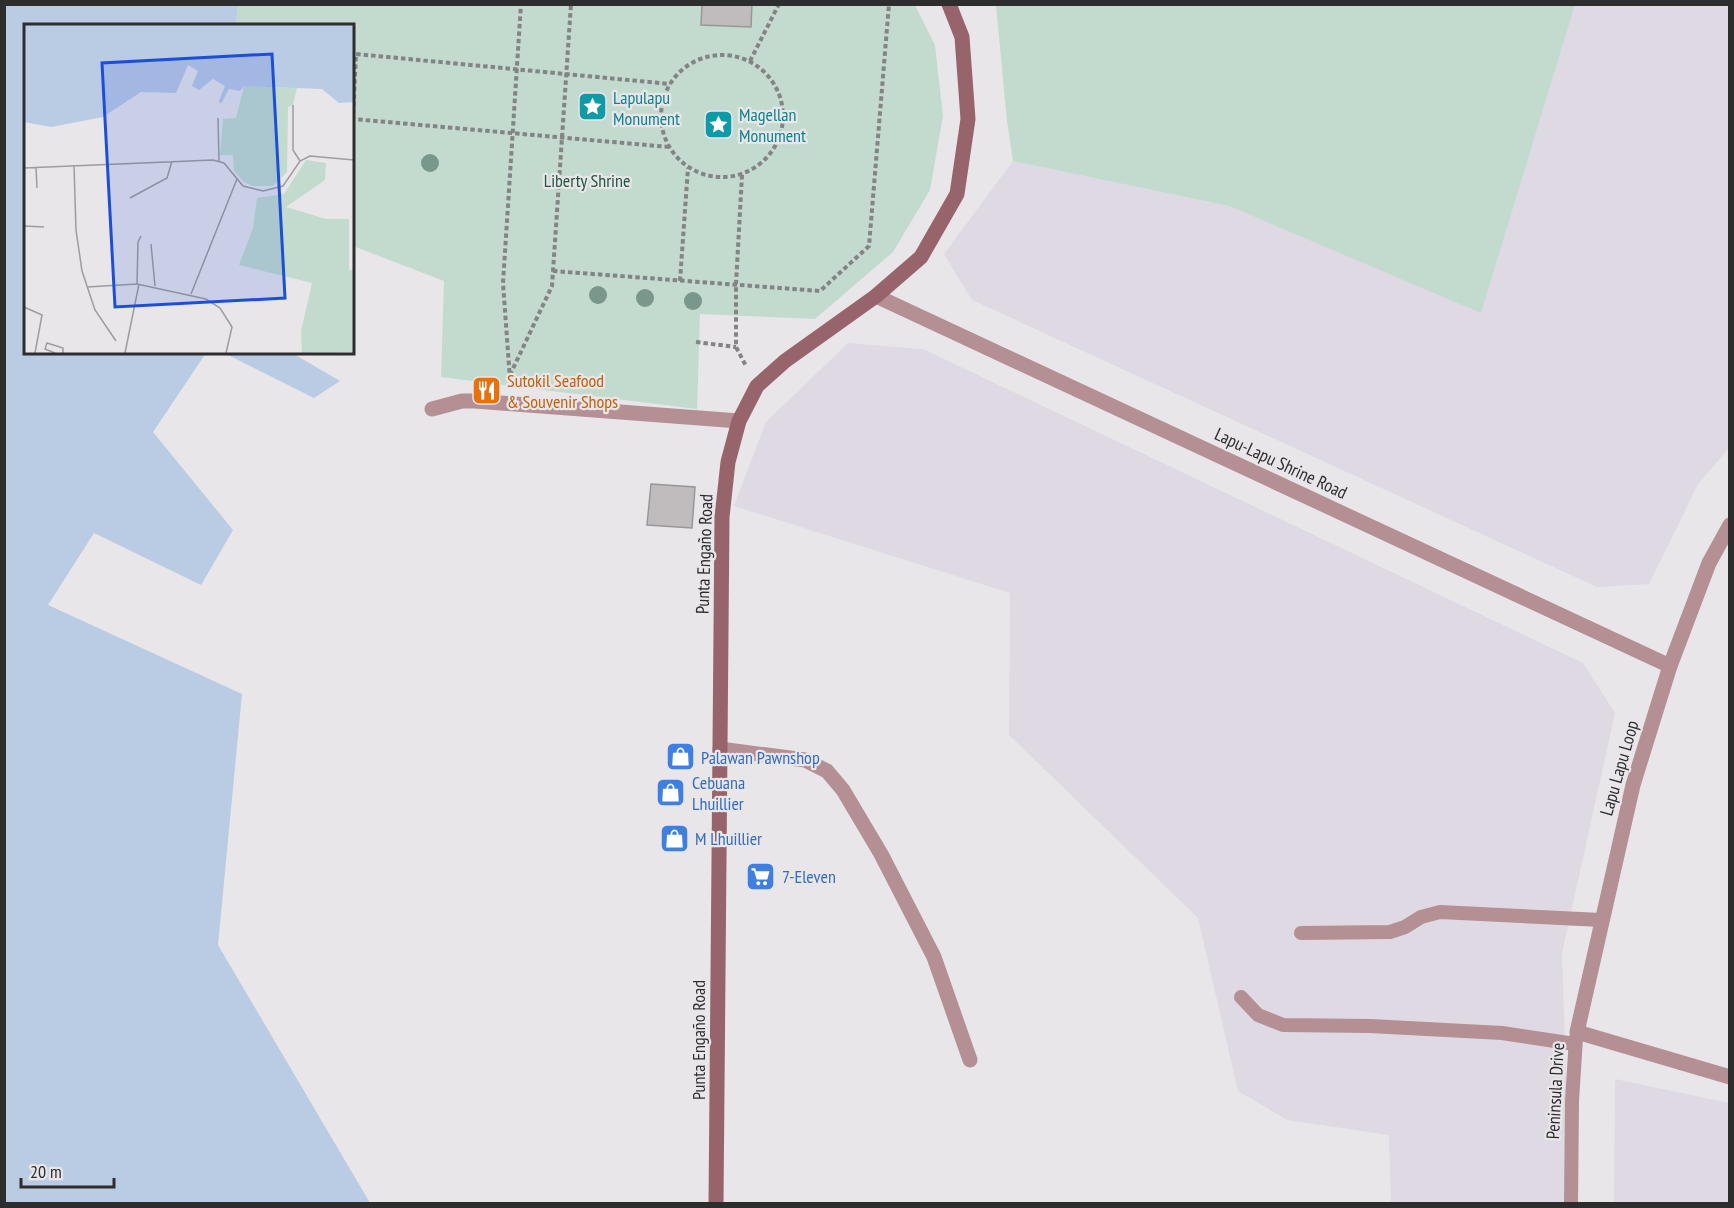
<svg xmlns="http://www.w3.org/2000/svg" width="1734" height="1208" font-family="'PT Sans Narrow',sans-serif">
<rect width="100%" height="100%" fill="#e8e6e9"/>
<g fill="#ded9e3">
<polygon points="1575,5 1729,5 1729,448 1698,484 1649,584 1597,587 972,300 944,254 1013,161 1229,206 1481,312"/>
<polygon points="848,343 923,349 1583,663 1615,713 1562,953 1570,1203 1391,1203 1389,1135 1287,1120 1238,1091 1198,918 1009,735 1010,593 734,506 766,422"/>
<polygon points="1615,1079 1729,1103 1729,1203 1614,1203"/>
</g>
<g fill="#c3dbce">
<polygon points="238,4 915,5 935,45 943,116 930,190 893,252 815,319 700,314 697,409 441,377 444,281 353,246 352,26 236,26"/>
<polygon points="996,5 996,4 1575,5 1481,313 1229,206 1013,161 1007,121"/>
</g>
<g fill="#bacbe4">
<polygon points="5,4 238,5 236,25 26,26 26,352 206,353 153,432 233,530 201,585 94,533 48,605 242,694 218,945 370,1203 5,1203"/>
<polygon points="224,353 292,353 340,381 314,398"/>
</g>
<g fill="#c0bcbd" stroke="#9a9698" stroke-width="1.5">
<polygon points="702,4 752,4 751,27 701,25"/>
<polygon points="651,484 695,487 692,528 647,525"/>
</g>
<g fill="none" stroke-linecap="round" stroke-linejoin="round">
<g stroke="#848385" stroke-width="4" stroke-dasharray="4.5 3" stroke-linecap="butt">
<circle cx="722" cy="116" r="61"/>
<polyline points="750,61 779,4"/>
<polyline points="669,147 353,119 356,54 670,84"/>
<polyline points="742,175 736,284 736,347 746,366"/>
<polyline points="553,271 820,291 869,246 889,4"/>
<polyline points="680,281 688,168"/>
<polyline points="696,342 736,347"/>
<polyline points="510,375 552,286 571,4"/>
<polyline points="510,380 503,283 521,4"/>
</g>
<g stroke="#b48f94" stroke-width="14">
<polyline points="1301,933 1390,932 1405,927 1421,917 1440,912 1601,920"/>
<polyline points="1241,997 1258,1015 1283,1025 1370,1026 1502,1033 1575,1044"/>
<polyline points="1571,1204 1572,1101 1576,1038"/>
</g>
<g stroke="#b48f94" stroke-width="15">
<polyline points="876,296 1670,666"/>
<polyline points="432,409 462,401 475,401 739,421"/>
<polyline points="1730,525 1709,563 1670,666 1633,785 1577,1032 1730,1077"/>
<polyline points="720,749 805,760 827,771 843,790 881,854 934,957 970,1060"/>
</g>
<polyline stroke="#98646c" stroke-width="15" points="716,1204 722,517 728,462 739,421 757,386 785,361 876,296 921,257 957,194 968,119 962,37 949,4"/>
</g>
<g fill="#7a978c">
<circle cx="430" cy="163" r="9"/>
<circle cx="598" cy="295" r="9"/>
<circle cx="645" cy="298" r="9"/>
<circle cx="693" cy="301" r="9"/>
</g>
<defs>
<symbol id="sight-square" viewBox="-11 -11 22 22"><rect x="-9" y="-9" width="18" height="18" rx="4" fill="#0f9aa8" stroke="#e8e6e9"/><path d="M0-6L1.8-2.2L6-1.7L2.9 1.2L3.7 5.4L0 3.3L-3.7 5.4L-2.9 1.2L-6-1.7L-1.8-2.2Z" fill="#fff"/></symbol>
<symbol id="restaurant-square" viewBox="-11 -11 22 22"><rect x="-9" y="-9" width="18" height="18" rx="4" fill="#e8710a" stroke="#e8e6e9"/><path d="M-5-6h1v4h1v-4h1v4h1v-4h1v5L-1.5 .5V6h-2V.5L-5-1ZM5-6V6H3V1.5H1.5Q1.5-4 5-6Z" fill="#fff"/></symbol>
<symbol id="shop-square" viewBox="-11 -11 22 22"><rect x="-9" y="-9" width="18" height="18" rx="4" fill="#3f7fe0" stroke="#e8e6e9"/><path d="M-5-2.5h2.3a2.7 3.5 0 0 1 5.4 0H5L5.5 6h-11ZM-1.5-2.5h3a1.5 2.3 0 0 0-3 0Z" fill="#fff"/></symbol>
<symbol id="supermarket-square" viewBox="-11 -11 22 22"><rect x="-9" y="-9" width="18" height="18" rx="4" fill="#3f7fe0" stroke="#e8e6e9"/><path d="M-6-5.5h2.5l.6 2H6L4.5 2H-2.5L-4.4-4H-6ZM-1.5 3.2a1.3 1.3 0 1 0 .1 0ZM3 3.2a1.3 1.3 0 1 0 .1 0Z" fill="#fff"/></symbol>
</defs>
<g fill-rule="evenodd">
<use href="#sight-square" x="576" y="90" width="33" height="33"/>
<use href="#sight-square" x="702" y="108" width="33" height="33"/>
<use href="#restaurant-square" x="470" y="374" width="33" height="33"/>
<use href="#shop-square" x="664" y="740" width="33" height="33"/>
<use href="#shop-square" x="654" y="776" width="33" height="33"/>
<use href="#shop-square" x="658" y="822" width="33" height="33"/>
<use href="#supermarket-square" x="744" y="860" width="33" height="33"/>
</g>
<g text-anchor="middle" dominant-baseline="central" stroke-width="4.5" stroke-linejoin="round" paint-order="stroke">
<g font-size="18" fill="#0d838f" stroke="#e8e6e9" text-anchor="start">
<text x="613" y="97">Lapulapu<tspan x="613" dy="21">Monument</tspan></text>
<text x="739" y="114">Magellan<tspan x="739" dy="21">Monument</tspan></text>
</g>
<g font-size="18" fill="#205740" stroke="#e8e6e9">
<text x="587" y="180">Liberty Shrine</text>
</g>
<g font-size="18" fill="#c56008" stroke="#e8e6e9" text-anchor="start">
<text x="507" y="380">Sutokil Seafood<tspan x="507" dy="21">&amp; Souvenir Shops</tspan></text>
</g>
<g font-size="18" fill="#2e2d2e" stroke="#e8e6e9">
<text transform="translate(1281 463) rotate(25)">Lapu-Lapu Shrine Road</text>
<text transform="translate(704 554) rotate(-88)">Punta Engaño Road</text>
<text transform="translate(1619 768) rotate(-74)">Lapu Lapu Loop</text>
<text transform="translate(698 1040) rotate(-90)">Punta Engaño Road</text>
<text transform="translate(1555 1091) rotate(-87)">Peninsula Drive</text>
</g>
<g font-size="18" fill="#366cbe" stroke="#e8e6e9" text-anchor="start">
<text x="701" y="757">Palawan Pawnshop</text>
<text x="692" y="782">Cebuana<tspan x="692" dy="21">Lhuillier</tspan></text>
<text x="695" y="838">M Lhuillier</text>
<text x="782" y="876">7-Eleven</text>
</g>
</g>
<g transform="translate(24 24)">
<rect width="330" height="330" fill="#e8e6e9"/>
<path d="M220 62 273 64 269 81 264 83 263 148 249 162H229L220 158 210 147 209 131H196L199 95 212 94ZM282 136 302 139 301 156 262 183 302 195H325V246H330V328L278 329 277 307 288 259 215 241 229 204 233 174 260 170Z" fill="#c3dbce"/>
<path d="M0 1H330V78L315 79 298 65 220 62 216 67 205 65 197 80 195 77 201 62 189 55 175 66 168 62 174 47 164 41 152 69 117 68 79 93 27 103 0 98Z" fill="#bacbe4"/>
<path fill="none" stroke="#9e9c9e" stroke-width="1.5" d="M269 81V126L276 137M194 94 195 137M50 141 52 206 58 247 71 286 92 317M12 143 13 164M0 144 189 136 200 139 219 162 239 167 259 162 276 137 286 132 330 136M106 174 143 154 148 137M0 202 20 203M127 220 131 262M113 260 114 218 117 212M63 263 113 260 182 275 196 284 208 303 202 329M167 270 213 155M0 283 18 291 11 329M31 329 21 325 23 319 39 324V329M101 329 115 260"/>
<path fill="#1d4ed8" fill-opacity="0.15" stroke="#1d4ed8" stroke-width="3" d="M248 30 261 274 91 283 78 39Z"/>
<rect width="330" height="330" fill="none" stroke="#2e2d2e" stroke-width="3"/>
</g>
<rect width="1734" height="1208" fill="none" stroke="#2e2d2e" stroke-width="12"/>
<path d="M21 1178v9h93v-9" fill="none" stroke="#2e2d2e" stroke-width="3"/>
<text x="30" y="1178" font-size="18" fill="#2e2d2e" stroke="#e8e6e9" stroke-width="4.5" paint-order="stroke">20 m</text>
</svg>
